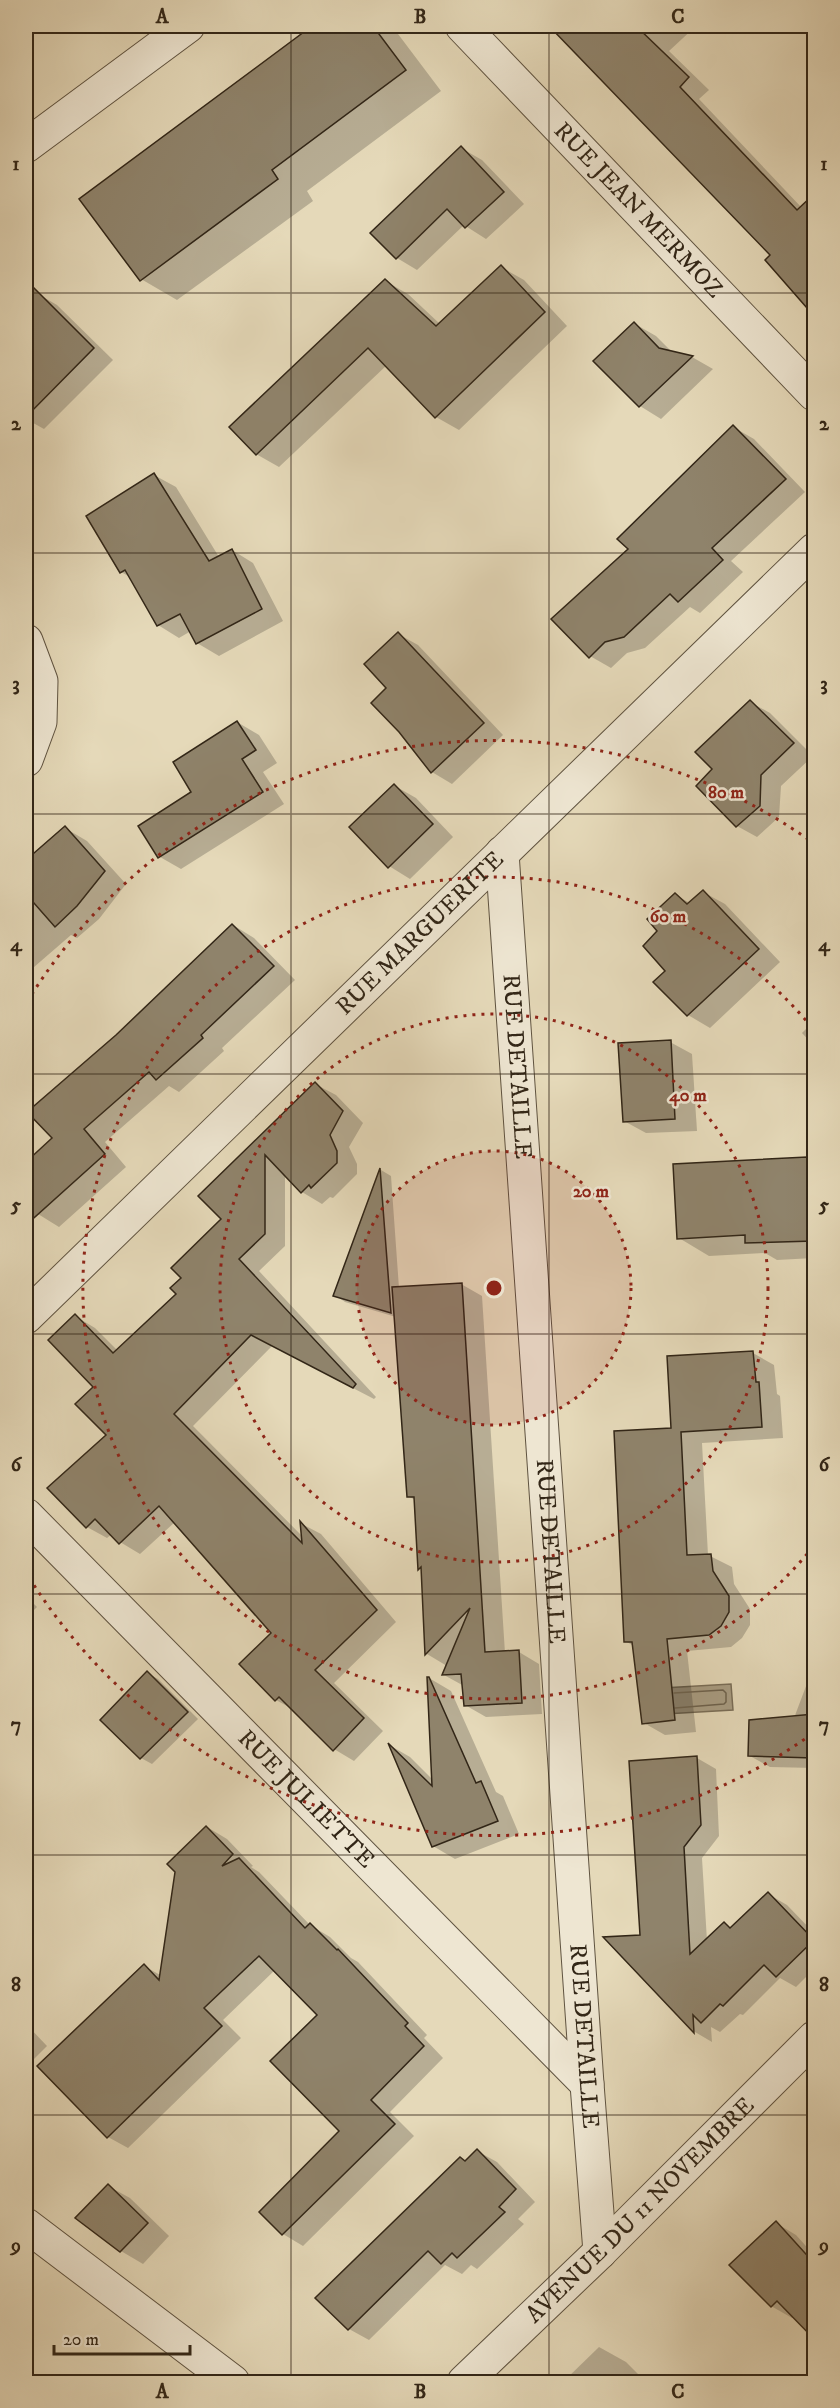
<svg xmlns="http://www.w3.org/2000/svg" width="840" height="2408" font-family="'IM FELL DW Pica',serif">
<rect width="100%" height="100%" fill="#e5d9b9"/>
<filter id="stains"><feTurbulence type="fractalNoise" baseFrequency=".00333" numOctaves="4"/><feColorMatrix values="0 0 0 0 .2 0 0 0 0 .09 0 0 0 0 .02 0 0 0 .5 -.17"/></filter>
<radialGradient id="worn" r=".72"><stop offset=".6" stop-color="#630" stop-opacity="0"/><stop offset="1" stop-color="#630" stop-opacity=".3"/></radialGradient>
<polygon fill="#a89c82" stroke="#796d57" stroke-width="1.5" points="731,1684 733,1710 665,1714 663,1688"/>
<g fill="#0003">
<polygon points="314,26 392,26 441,91 307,191 313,201 177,300 141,279 81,199"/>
<polygon points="559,26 696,26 669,51 709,90 699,99 802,208 814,196 814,308 805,302 772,255 555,29"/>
<polygon points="461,148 482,160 524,204 486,239 464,225 417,270 397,258 372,233"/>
<polygon points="501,267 524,280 567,326 459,430 436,417 387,365 279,467 256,454 385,281 408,294 440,324"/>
<polygon points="38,294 57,305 113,360 44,429 26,419 26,305"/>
<polygon points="635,324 656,336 672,352 692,357 713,369 661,419 640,406"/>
<polygon points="733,427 754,439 805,492 731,561 743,572 700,613 690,607 645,648 627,653 611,668 590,656"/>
<polygon points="154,475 176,487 219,557 232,550 253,563 283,621 219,656 197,643 191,631 179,638 158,625 132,578 121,572 88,517"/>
<polygon points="398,634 418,645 503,735 452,784 432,772 400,731 389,688"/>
<polygon points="750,702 770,713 813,756 781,786 779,817 757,837 737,826 714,769"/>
<polygon points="814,713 814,725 808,719"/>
<polygon points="237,722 259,735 277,763 263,772 284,804 181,869 160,857"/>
<polygon points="395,786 416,798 453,837 410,879 389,866"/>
<polygon points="65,828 87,841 126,884 99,919 77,938 71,935 26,974 26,855 30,858"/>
<polygon points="703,892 725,904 780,962 710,1028 688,1015 655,982 668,971 659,931 675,895 690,903"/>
<polygon points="233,925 254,938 295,980 222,1048 224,1051 179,1092 169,1086 105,1142 126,1167 59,1227 38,1214 26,1201 26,1164 54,1138 117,1036"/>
<polygon points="814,1021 814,1046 802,1033"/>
<polygon points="670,1042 692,1054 697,1131 646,1133 624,1121"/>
<polygon points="315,1084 336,1095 363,1123 349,1147 357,1164 357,1174 333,1198 330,1197 322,1204 302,1192 285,1174 285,1246 259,1271 376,1397 374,1399 272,1346 193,1426 303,1537 302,1524 321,1534 396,1622 334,1683 383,1731 354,1761 334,1749 296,1711 276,1700 273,1633 175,1522 140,1554 120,1542 112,1534 107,1538 87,1527 108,1435 75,1316 95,1328 118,1351 178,1294 183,1278 223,1219 200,1196"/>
<polygon points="807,1159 814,1163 814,1258 777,1260 765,1253 709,1256 679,1238"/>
<polygon points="381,1170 391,1176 399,1288 461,1284 482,1296 505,1653 519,1652 539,1664 542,1714 486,1717 465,1705 464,1686 444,1675 447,1666 427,1654 423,1570 420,1569 415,1500 408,1496 396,1317 345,1302 335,1295"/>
<polygon points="753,1353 774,1365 777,1394 780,1396 783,1438 702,1443 708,1555 732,1567 734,1584 750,1609 750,1625 742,1638 731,1647 687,1651 696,1732 665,1735 644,1723 634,1646 625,1641 672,1430"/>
<polygon points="26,1596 37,1607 26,1618"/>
<polygon points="814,1665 814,1768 770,1767 750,1756 794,1718"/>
<polygon points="147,1673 158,1679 198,1719 152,1764 141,1758 102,1720"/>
<polygon points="429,1678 451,1691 496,1792 503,1796 519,1834 455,1859 433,1846 391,1746 410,1757 433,1780"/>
<polygon points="697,1758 716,1769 719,1836 702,1858 707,1941 725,1924 731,1928 768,1894 787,1905 814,1933 814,1969 796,1987 780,1978 743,2015 740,2014 720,2032 711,2027 712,2042 695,2032 606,1938 641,1936"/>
<polygon points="207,1827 227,1839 253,1866 251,1867 259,1872 310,1925 330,1937 351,1958 358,1962 427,2035 424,2038 443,2058 390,2112 414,2136 303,2246 283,2234 341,2131 319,2015 275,1970 223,2020 241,2038 128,2148 108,2137 144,1966 162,1976"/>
<polygon points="26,2024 47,2046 26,2067"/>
<polygon points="477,2151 497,2162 535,2202 518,2219 524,2224 477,2269 471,2265 462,2274 445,2265 369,2340 349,2329 317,2298"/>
<polygon points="108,2186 130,2198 169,2236 143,2264 121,2251 78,2218"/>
<polygon points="776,2223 796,2235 814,2255 814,2334 794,2316 792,2318 771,2306"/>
<polygon points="599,2347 626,2362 646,2382 563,2382"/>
</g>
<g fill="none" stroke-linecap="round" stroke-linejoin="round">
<polyline stroke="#6d614c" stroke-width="1.5" points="674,1693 723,1690 726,1693 726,1702 724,1704 675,1708"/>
</g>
<g fill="#8f836b" stroke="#322617" stroke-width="1.5">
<polygon points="312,26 373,26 406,70 272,170 278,179 140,281 79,199"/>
<polygon points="549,26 636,26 689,77 680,87 797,210 814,194 814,316 765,260 770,255"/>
<polygon points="461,146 504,192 465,228 447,209 396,259 370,233"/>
<polygon points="501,265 545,312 435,418 368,348 256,455 229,427 385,279 436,326"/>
<polygon points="26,280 94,348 26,417"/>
<polygon points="634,322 659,348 693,356 639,407 593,361"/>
<polygon points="733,425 786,479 712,548 723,560 678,602 670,594 624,637 605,642 589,658 551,619 628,549 617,539"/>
<polygon points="154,473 209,561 232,549 262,609 196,644 180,614 157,626 125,570 120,573 86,516"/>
<polygon points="398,632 484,723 431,773 399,732 371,703 386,688 364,664"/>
<polygon points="750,700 794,743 761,775 760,806 736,827 696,786 712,769 695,752"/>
<polygon points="237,721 256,750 242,759 263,792 158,858 138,826 191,792 173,762"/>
<polygon points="394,784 433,824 388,868 349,827"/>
<polygon points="65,826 105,871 77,906 55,927 26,894 26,860"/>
<polygon points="703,890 759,949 687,1016 653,982 665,971 643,946 657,931 647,919 675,893 687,904"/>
<polygon points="232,924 274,966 201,1035 203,1038 156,1080 149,1072 84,1129 105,1154 26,1225 26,1162 52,1138 27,1112 116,1035"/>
<polygon points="671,1040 675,1119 623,1122 618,1043"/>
<polygon points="315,1082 343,1111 330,1135 337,1151 337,1163 311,1188 309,1185 301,1193 265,1155 265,1234 239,1259 356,1384 353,1388 251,1335 174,1414 302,1543 300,1521 377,1610 315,1670 364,1718 333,1751 279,1697 275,1701 239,1664 271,1633 159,1506 119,1544 95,1519 86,1528 47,1488 106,1435 75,1404 93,1387 48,1340 75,1314 113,1353 176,1294 170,1288 181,1278 171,1268 221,1219 198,1196"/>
<polygon points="807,1157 809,1190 814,1190 814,1241 745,1243 745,1235 677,1239 673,1164"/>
<polygon points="380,1168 391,1313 333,1296"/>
<polygon points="462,1283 485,1652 519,1650 522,1703 464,1706 461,1674 442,1675 470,1608 425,1655 421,1567 418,1570 414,1497 407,1497 392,1287"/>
<polygon points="753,1351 756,1382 759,1382 762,1427 681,1432 687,1555 711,1554 713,1571 729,1596 729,1612 721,1626 709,1635 667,1639 675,1720 642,1724 632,1642 624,1642 614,1431 671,1428 667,1356"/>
<polygon points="147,1671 188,1712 140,1759 100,1720"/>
<polygon points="427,1677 429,1677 476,1783 481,1781 498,1821 432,1847 388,1743 432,1786"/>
<polygon points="814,1714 814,1758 748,1756 749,1720"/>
<polygon points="697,1756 701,1825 684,1847 690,1954 724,1922 730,1928 768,1892 814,1940 776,1977 764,1965 723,2006 720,2004 701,2023 693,2015 694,2033 603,1937 640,1935 629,1761"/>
<polygon points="206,1826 233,1854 222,1866 239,1858 305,1928 310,1923 337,1950 338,1949 408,2023 405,2026 424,2046 371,2100 395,2124 282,2235 259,2212 339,2131 270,2061 317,2015 259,1956 204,2008 222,2026 107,2138 37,2066 144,1964 159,1980 175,1872 167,1864"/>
<polygon points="477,2149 516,2189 499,2207 505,2212 457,2258 452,2253 441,2264 428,2251 348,2330 315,2298 460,2157 465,2161"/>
<polygon points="108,2184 148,2223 120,2252 75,2218"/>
<polygon points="776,2221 814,2263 814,2339 777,2301 771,2307 729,2265"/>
</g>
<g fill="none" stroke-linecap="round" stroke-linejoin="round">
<defs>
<g id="minor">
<path id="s1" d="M462 26 814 394"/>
<polyline points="26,146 188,26"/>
<polyline points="26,641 41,681 40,722 26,760"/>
<path id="s2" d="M502 853 587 2084 600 2252"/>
<path id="s3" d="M26 1317 814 550"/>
<path id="s4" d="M26 1515 587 2084"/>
<polyline points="26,2225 233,2382"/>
<path id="s5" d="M464 2382 600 2252 814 2038"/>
</g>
</defs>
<use href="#minor" stroke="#5f5340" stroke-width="35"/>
<use href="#minor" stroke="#eee6d2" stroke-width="33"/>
</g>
<path fill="none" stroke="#322617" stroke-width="1.5" stroke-opacity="0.55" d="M291 26V2382M549 26V2382M26 293H814M26 553H814M26 814H814M26 1074H814M26 1334H814M26 1594H814M26 1855H814M26 2115H814"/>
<circle cx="494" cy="1288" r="137" fill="#8f2418" fill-opacity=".12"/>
<g fill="none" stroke="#8f2418" stroke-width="3" stroke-dasharray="3 6">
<circle cx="494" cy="1288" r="137"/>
<circle cx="494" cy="1288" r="274"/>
<path d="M813 1547A411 411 0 1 1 813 1029"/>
<path d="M812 1734A548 548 0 0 1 27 1574M27 1002A548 548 0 0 1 812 842"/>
</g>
<g text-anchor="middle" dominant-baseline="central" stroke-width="5" stroke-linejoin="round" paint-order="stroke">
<g font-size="24" fill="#322617" stroke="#eee6d2">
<text stroke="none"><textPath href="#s1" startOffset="255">RUE JEAN MERMOZ</textPath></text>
<text stroke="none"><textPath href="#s3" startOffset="550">RUE MARGUERITE</textPath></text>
<text stroke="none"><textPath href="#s2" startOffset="214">RUE DETAILLE</textPath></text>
<text stroke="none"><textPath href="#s2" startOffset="700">RUE DETAILLE</textPath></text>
<text stroke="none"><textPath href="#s4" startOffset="399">RUE JULIETTE</textPath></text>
<text stroke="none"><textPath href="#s2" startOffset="1186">RUE DETAILLE</textPath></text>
<text stroke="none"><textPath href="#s5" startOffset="246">AVENUE DU 11 NOVEMBRE</textPath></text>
</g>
</g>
<circle cx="494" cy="1288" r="9" fill="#8f2418" stroke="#eee6d2" stroke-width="3"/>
<g font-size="18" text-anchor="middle" font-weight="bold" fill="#8f2418" stroke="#eee6d2" stroke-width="5" stroke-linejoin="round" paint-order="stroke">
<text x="726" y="798">80 m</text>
<text x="668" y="922">60 m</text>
<text x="688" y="1101">40 m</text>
<text x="591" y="1197">20 m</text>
</g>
<rect width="840" height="2408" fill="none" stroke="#e5d9b9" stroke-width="66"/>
<path d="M54 2345v9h136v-9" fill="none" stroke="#322617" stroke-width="3"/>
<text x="63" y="2345" font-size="18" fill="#322617" stroke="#eee6d2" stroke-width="4.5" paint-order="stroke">20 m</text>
<rect x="33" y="33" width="774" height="2342" fill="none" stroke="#322617" stroke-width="2"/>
<g font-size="20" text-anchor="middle" font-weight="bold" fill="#322617">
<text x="162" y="23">A</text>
<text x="420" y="23">B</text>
<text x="678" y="23">C</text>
<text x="16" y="170">1</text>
<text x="824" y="170">1</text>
<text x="16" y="430">2</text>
<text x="824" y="430">2</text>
<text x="16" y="690">3</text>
<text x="824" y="690">3</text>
<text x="16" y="951">4</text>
<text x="824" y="951">4</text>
<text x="16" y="1211">5</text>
<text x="824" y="1211">5</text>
<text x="16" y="1471">6</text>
<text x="824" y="1471">6</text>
<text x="16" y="1731">7</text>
<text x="824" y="1731">7</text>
<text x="16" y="1991">8</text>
<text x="824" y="1991">8</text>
<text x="16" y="2252">9</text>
<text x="824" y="2252">9</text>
<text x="162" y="2398">A</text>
<text x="420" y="2398">B</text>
<text x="678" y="2398">C</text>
</g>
<rect width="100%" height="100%" filter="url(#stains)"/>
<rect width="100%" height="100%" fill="url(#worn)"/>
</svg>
